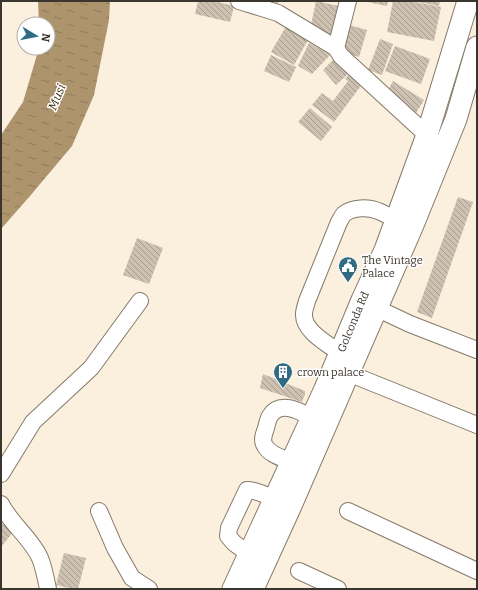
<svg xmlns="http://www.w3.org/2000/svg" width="478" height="590" font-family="Bitter,serif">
<defs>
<pattern id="water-ripples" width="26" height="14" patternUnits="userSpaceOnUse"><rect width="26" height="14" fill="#ae946d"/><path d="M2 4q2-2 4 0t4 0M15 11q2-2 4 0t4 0" fill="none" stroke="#8f7a5a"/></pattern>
<pattern id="building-back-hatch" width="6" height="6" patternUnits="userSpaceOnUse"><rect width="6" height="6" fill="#cdc2b1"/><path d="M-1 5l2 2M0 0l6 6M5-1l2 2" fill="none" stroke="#a79e90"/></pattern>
</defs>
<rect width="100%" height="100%" fill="#fbefde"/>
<polygon fill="url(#water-ripples)" points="38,1 110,1 109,20 94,95 72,146 30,196 1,229 1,135 23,102 39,48 48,48 48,24 39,24"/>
<g fill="url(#building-back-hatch)">
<polygon points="198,1 214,1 234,6 230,22 195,14"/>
<polygon points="263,1 279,1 277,6"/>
<polygon points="316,1 343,7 337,36 310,30"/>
<polygon points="368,1 388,1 387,6 368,2"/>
<polygon points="393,1 409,1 441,7 434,41 387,32"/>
<polygon points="418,1 440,1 439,6 418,2"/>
<polygon points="287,25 309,38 294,65 271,52"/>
<polygon points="349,25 367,30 359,57 341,51"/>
<polygon points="380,39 393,44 382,75 368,70"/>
<polygon points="309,43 330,55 312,74 298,66"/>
<polygon points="395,46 430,59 421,84 385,71"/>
<polygon points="271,55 296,67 289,82 264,71"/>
<polygon points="335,58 349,73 336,85 323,70"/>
<polygon points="350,73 363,83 334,122 312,105 322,93 333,101 348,81 345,79"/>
<polygon points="393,81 424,100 416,113 386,94"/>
<polygon points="310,108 332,127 321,141 298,122"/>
<polygon points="458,197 473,202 432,318 417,312"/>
<polygon points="137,238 163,248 149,284 123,275"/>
<polygon points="263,374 305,391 305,394 302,402 260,388"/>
<polygon points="1,523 13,532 1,547"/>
<polygon points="64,553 86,558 78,589 73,589 56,585"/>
</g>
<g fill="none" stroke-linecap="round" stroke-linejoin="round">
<defs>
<g id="minor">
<polyline points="239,1 278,13 336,48 341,56 427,135 434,142"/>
<polyline points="336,48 348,1"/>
<polyline points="376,308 410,324 477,350"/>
<path d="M340 353C328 344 303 331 304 314 304 310 306 305 307 301L339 222C341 219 342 216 344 214 353 207 368 207 378 211 384 213 390 217 396 220"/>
<polyline points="348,373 477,425"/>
<path d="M291 462C283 458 270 455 265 446 261 440 264 434 266 428 267 424 268 419 270 416 280 400 300 411 312 418"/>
<polyline points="1,474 33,422 91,368 140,301"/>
<path d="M1 504C11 524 31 538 40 558 44 568 46 579 48 589"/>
<polyline points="99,511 115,548 132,578 149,589"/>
<polyline points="348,511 477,571"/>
<path d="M249 554 234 543 228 536 229 528 247 490C257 490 265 495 274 499"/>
<polyline points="299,571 338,589"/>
</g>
<g id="major">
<path id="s1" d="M233 589 324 391 362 300 385 250 427 135 468 1"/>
<polyline points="253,589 290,508 413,225 456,119 477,47"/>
</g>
</defs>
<use href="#minor" stroke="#84796a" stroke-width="18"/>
<use href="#major" stroke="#84796a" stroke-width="23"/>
<use href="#minor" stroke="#fff" stroke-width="16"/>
<use href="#major" stroke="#fff" stroke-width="21"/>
</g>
<defs>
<symbol id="civic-pin" viewBox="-11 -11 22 30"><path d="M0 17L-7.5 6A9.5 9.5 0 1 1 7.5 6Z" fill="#306b83" stroke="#fff"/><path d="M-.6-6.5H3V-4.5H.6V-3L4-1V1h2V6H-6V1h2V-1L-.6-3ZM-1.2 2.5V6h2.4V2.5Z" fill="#fff"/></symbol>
<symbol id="building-pin" viewBox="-11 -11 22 30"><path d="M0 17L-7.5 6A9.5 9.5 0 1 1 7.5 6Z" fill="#306b83" stroke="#fff"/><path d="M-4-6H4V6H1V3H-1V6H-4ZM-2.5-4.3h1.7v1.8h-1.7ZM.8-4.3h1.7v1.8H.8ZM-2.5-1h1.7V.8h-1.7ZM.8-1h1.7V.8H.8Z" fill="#fff"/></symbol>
</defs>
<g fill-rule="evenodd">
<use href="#civic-pin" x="337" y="255" width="22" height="30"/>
<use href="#building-pin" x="272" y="361" width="22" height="30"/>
</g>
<g text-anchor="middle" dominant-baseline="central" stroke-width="3" stroke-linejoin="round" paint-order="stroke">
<g font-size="11" fill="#3a352e" stroke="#fff" text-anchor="start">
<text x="362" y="260">The Vintage<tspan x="362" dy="13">Palace</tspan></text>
<text x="297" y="372">crown palace</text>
</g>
<g font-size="11" fill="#3a352e" stroke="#fff">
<text stroke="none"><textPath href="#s1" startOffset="293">Golconda Rd</textPath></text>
</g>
<g font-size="12" font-style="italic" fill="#402d0c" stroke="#fff">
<text transform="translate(57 97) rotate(-67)">Musi</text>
</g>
</g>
<rect width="478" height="590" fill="none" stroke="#3a352e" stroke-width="4"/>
<g transform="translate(36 36) rotate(100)"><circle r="19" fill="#ffffff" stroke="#b0aeab"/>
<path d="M0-3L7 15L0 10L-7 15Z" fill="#306b83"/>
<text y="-6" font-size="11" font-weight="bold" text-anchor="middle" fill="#3a352e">N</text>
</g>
</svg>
